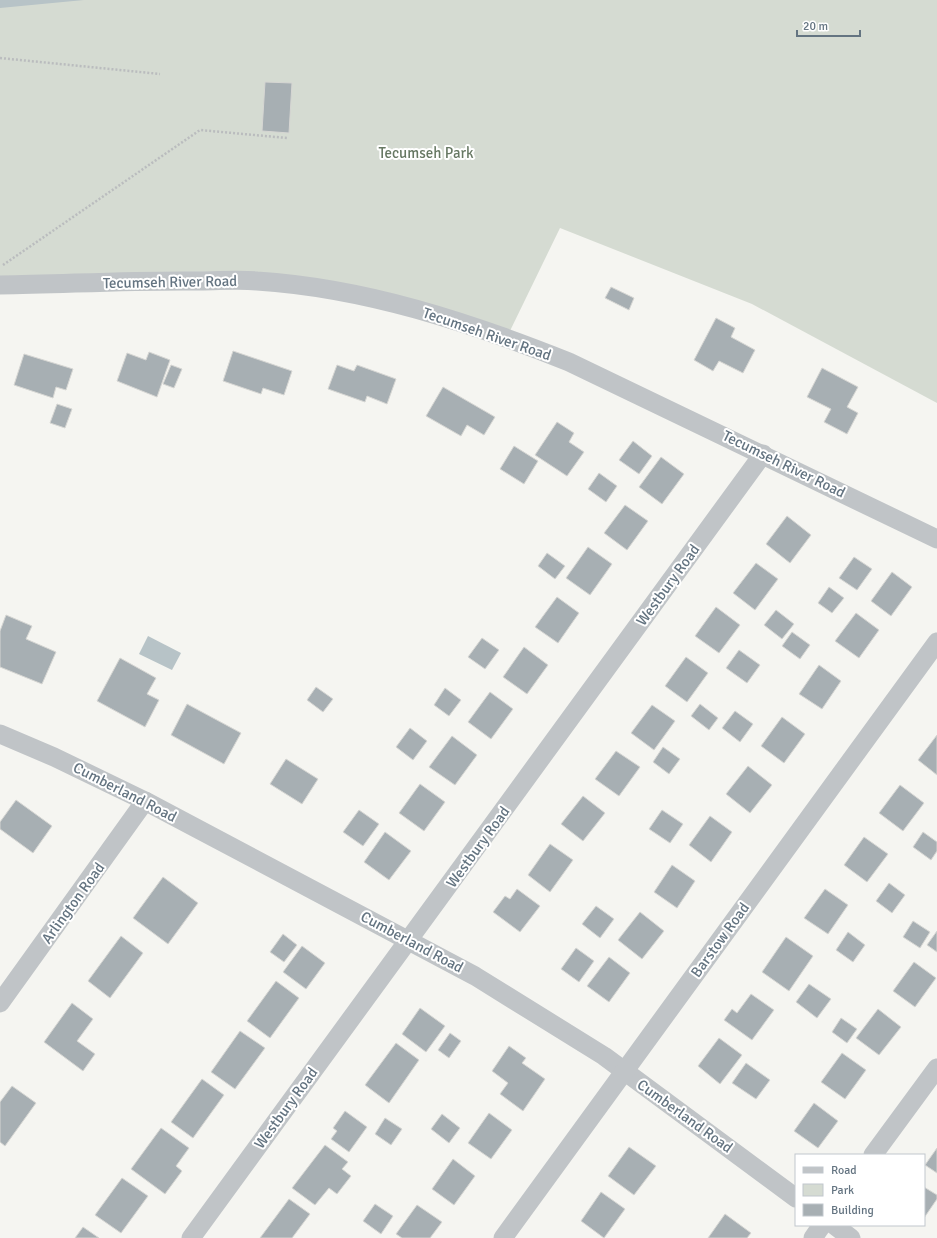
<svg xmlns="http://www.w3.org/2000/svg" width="937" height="1238" font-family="Signika,sans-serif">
<rect width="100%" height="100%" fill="#f5f5f1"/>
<polygon fill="#d5dbd2" points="0,0 937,0 937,403 752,304 560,228 507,337 316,287 0,285"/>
<g fill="#b7c3c7">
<polygon points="0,0 84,0 0,8"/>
<polygon points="148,636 181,653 172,670 139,654"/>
</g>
<g fill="#a7afb3" stroke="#d6d6d3">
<polygon points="265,82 292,83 289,133 262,131"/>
<polygon points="611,287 634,298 629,310 605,298"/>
<polygon points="716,318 735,328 731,337 755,350 743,373 719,361 713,371 694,360"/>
<polygon points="233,351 292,371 284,395 263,388 261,394 223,381"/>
<polygon points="149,352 170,360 157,397 117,381 127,353 146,360"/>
<polygon points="24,354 73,369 66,390 56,387 53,398 14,385"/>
<polygon points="171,365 182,369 174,388 163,384"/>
<polygon points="337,365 354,371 357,365 396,379 387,404 367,396 365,402 328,389"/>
<polygon points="822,368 858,387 847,407 858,413 847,434 824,422 831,409 807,397"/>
<polygon points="443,387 495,417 484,435 467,425 461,436 426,416"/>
<polygon points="57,404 72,409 65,428 50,423"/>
<polygon points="557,422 574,433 569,442 584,452 567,476 535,455"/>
<polygon points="633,441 652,456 639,474 619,460"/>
<polygon points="514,446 538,461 524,484 500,469"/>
<polygon points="661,457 684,474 662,504 639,487"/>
<polygon points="599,473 617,486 606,502 588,489"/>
<polygon points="625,505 648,521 627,550 604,533"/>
<polygon points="787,516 811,535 790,563 766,544"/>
<polygon points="588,547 612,564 590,595 566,578"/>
<polygon points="547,553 565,566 555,579 538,566"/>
<polygon points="854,557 872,569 857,590 839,578"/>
<polygon points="756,563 778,579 755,610 733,593"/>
<polygon points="892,572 912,587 891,616 871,601"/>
<polygon points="829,587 844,598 832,613 818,603"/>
<polygon points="557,597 579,613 558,643 535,627"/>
<polygon points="716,607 740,625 719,653 695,636"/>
<polygon points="776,610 794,624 782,639 764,625"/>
<polygon points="856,613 879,630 859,658 835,641"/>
<polygon points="6,615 32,626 26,639 56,652 42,684 0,667 0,631"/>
<polygon points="792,632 810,645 800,659 782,646"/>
<polygon points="482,638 499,650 485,669 468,657"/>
<polygon points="524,647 548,665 527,694 503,677"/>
<polygon points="739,650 760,665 747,683 726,668"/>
<polygon points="686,657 708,673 687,702 665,686"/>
<polygon points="120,658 156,678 147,694 159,700 145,727 97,701"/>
<polygon points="819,665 841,681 822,709 799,694"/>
<polygon points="316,687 333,699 323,712 307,700"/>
<polygon points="445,688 461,700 449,716 434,705"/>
<polygon points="490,692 513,709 491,739 468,722"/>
<polygon points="187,704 241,733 224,764 171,735"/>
<polygon points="700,704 718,718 709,730 691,716"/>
<polygon points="652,705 675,721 654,750 631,733"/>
<polygon points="735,711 753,724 740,742 722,728"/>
<polygon points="782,717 805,734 784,763 761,746"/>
<polygon points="410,728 427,741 413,760 396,747"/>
<polygon points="937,735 937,775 918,760"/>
<polygon points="452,736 477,755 455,785 429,767"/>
<polygon points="663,747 680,759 669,774 653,762"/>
<polygon points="616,751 640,767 619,796 595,779"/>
<polygon points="286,759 318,779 302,804 270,784"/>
<polygon points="748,766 772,785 750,813 726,794"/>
<polygon points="420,784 445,802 424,831 399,813"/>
<polygon points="900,785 924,803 903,831 879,813"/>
<polygon points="583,796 605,813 583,841 561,824"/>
<polygon points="16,800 52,826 33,853 0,829 0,822"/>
<polygon points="359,810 379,824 363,846 343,832"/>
<polygon points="662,810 683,824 670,843 649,829"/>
<polygon points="710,816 732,832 711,862 689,845"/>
<polygon points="385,832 411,851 389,880 364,862"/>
<polygon points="923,832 937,842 937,851 931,860 913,847"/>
<polygon points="864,837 888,854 867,882 844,865"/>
<polygon points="550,844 573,860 550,892 528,875"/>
<polygon points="672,865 695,881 677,908 654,892"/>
<polygon points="163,877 198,903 168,944 133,918"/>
<polygon points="889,883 905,895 892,913 876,901"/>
<polygon points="517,889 540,906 520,932 493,912 505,896 510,899"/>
<polygon points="825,889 848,905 828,934 804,918"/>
<polygon points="596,906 614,919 600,938 582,924"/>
<polygon points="640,912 664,931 642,959 618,940"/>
<polygon points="913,921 930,932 920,948 903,937"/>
<polygon points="937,931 937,952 927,945"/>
<polygon points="848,932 865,945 853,962 836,950"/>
<polygon points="283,934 297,945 284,962 270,952"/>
<polygon points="121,936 143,953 110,998 88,981"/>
<polygon points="786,937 813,956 789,991 762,972"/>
<polygon points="302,946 325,963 306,989 283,972"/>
<polygon points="576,948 594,961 579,982 561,969"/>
<polygon points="609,957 630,973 609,1002 587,986"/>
<polygon points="914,962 936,978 915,1007 893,991"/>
<polygon points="276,981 299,998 270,1038 247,1021"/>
<polygon points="809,984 831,999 817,1018 796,1002"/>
<polygon points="751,994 774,1010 752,1040 724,1020 732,1009 737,1013"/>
<polygon points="72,1003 93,1019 77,1041 95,1054 83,1071 44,1042"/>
<polygon points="420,1008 445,1026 426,1052 402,1034"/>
<polygon points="878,1009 901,1027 879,1055 856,1038"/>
<polygon points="841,1018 857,1029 847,1043 832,1032"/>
<polygon points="240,1031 265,1048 235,1089 211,1072"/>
<polygon points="450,1033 461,1041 449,1058 438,1050"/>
<polygon points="719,1038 742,1055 720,1084 698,1066"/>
<polygon points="396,1043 419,1060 389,1103 365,1085"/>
<polygon points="509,1046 526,1058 522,1063 545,1079 523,1111 500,1094 508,1083 492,1071"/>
<polygon points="842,1053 866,1070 845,1099 821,1082"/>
<polygon points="746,1063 770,1080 756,1099 732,1083"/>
<polygon points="202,1079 224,1095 193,1138 171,1122"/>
<polygon points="12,1086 36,1103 5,1146 0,1142 0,1102"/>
<polygon points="814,1103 838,1121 818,1148 794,1131"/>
<polygon points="345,1111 367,1127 349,1152 331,1139 337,1131 333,1128"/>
<polygon points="489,1113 512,1130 491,1159 468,1143"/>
<polygon points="442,1114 460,1128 449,1143 431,1129"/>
<polygon points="385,1118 402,1129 391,1145 375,1134"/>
<polygon points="161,1128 189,1148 176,1166 182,1171 165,1194 131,1169"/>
<polygon points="325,1145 348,1162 342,1169 351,1176 337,1194 329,1188 315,1205 292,1188"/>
<polygon points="629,1147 656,1166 634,1195 608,1176"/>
<polygon points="937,1148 937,1173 925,1165"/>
<polygon points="453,1159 475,1176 454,1205 432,1189"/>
<polygon points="122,1178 148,1196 121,1233 95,1215"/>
<polygon points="924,1187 937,1195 937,1199 924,1218"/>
<polygon points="601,1192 625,1209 604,1238 581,1221"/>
<polygon points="289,1199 310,1214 292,1238 260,1238"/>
<polygon points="375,1204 393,1216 381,1234 363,1221"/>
<polygon points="417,1205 442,1222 430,1238 402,1238 396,1234"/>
<polygon points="725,1214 751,1233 747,1238 708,1238"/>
<polygon points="83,1227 99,1238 75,1238"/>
</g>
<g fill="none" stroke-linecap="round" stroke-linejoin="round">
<g stroke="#babcbe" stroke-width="2.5" stroke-dasharray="2 2" stroke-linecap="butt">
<polyline points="0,58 160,74"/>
<polyline points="3,265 200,130 287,138"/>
</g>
<g stroke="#c0c4c7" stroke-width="19">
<path d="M0 285C67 284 133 280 200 281 219 281 238 279 257 281 365 288 469 322 569 362L937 539"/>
<polyline points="0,734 54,757 145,801 475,976 604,1056 796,1198"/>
<polyline points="0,1003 145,801"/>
<polyline points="873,1155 937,1068"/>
<polyline points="834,1225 851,1238"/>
<polyline points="191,1238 763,454"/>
<polyline points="503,1238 937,642"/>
<polyline points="813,1238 822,1225"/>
</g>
</g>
<g text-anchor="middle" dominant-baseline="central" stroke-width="4" stroke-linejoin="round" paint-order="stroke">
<g font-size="15" fill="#677863" stroke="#fff">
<text x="426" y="153">Tecumseh Park</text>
</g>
<g font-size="15" fill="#647481" stroke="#fff">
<text transform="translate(170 282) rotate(-1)">Tecumseh River Road</text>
<text transform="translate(487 334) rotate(19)">Tecumseh River Road</text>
<text transform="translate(784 464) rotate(26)">Tecumseh River Road</text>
<text transform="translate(668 585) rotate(-54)">Westbury Road</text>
<text transform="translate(125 792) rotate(27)">Cumberland Road</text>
<text transform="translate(478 847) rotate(-54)">Westbury Road</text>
<text transform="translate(73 903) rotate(-54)">Arlington Road</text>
<text transform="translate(720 940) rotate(-54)">Barstow Road</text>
<text transform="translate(412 942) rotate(28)">Cumberland Road</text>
<text transform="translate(286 1108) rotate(-54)">Westbury Road</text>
<text transform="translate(685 1116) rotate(36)">Cumberland Road</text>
</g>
</g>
<rect x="795" y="1154" width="130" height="72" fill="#ffffff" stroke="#c1c7cd"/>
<rect x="803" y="1167" width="20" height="6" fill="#c0c4c7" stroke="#c1c7cd"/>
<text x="831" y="1174" font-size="12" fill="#647481">Road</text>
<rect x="803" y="1184" width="20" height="12" fill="#d5dbd2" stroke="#c1c7cd"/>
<text x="831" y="1194" font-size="12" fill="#647481">Park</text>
<rect x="803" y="1204" width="20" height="12" fill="#a7afb3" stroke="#c1c7cd"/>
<text x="831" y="1214" font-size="12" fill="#647481">Building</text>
<path d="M797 30v6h63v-6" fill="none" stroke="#647481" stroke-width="2"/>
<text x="803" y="30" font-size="12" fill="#647481" stroke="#ffffff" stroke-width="3" paint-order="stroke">20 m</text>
</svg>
